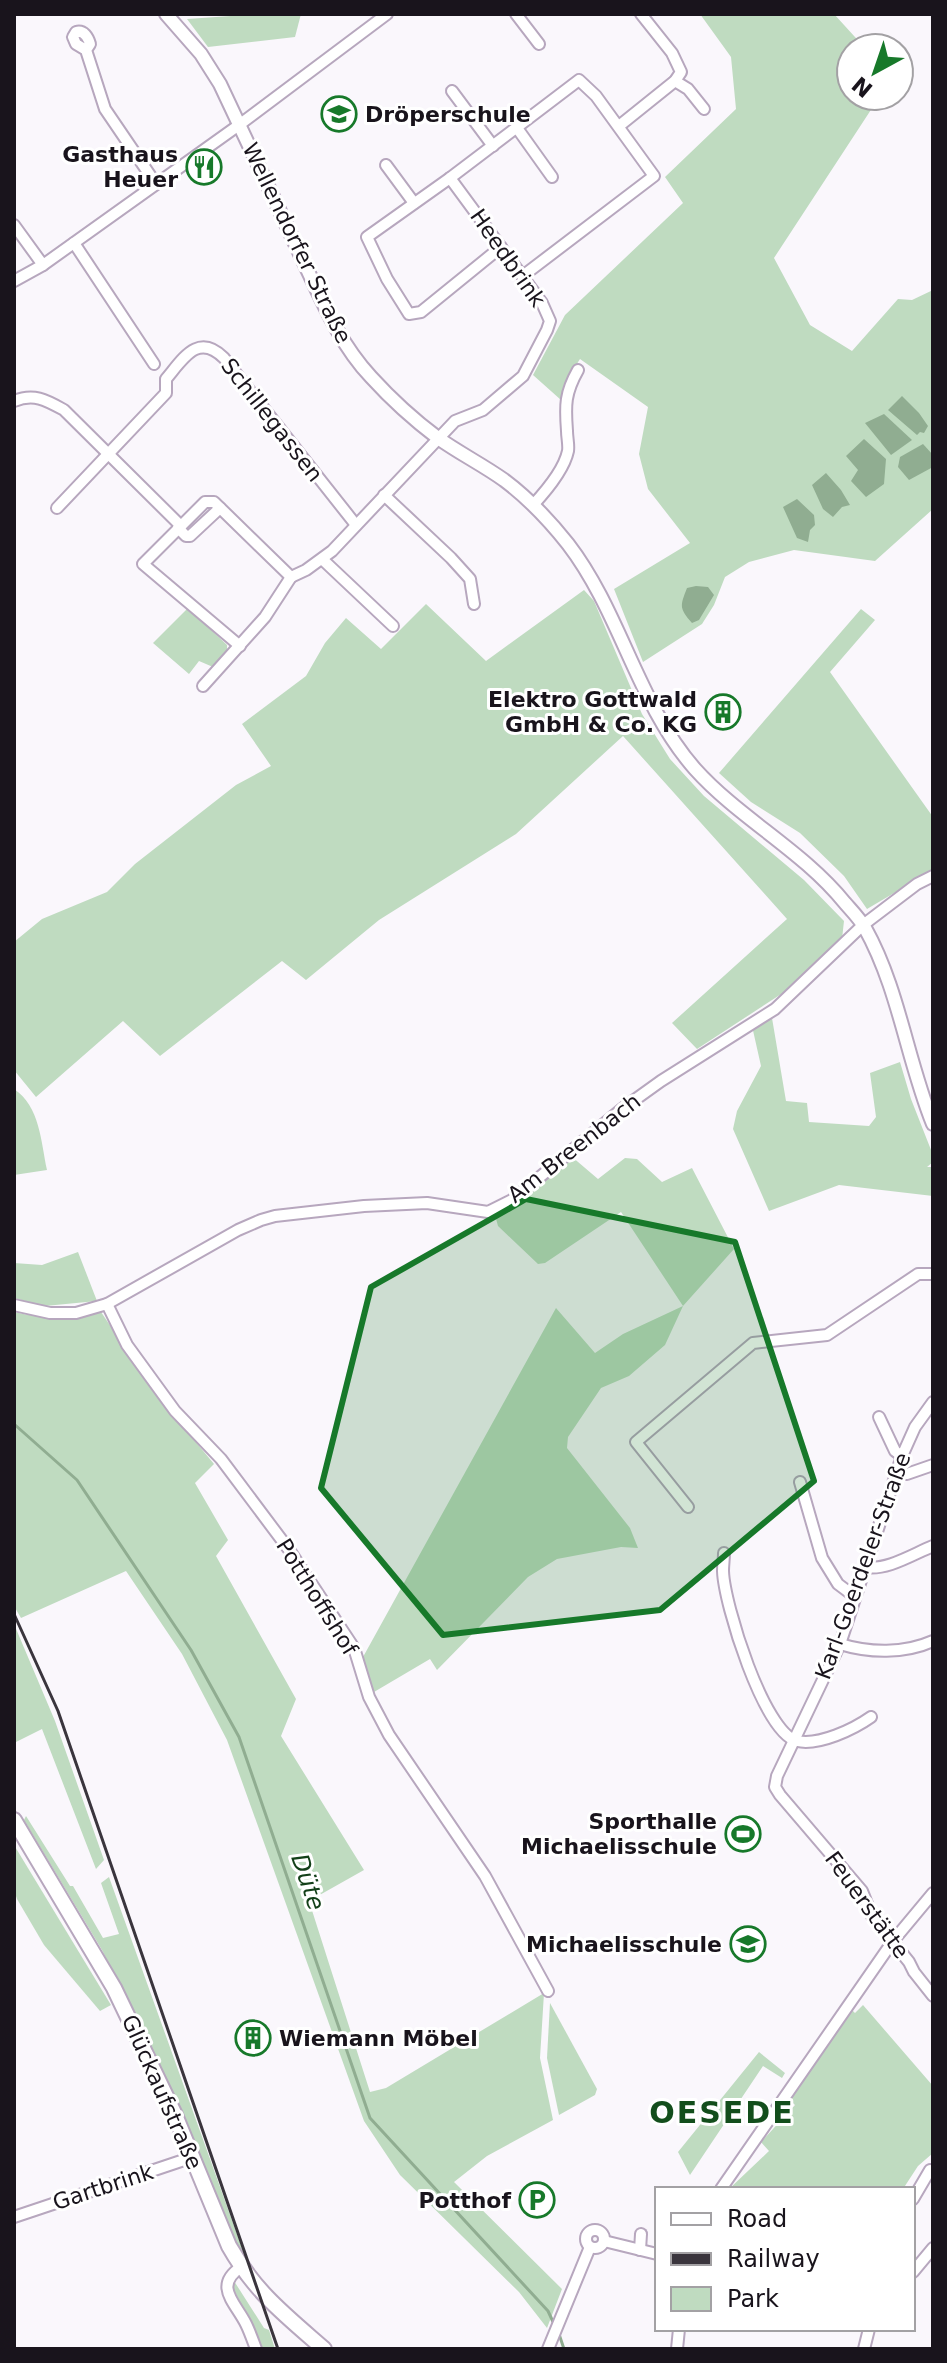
<svg xmlns="http://www.w3.org/2000/svg" width="947" height="2363" font-family="'DejaVu Sans',sans-serif">
<rect width="100%" height="100%" fill="#faf7fc"/>
<g fill="#bfdbc0">
<polygon points="258,14 301,14 295,37 208,47 187,19"/>
<polygon points="700,14 834,14 865,48 851,48 851,96 880,96 774,258 810,325 852,351 898,299 912,300 933,290 933,509 875,561 794,550 749,562 725,577 714,605 702,624 643,662 614,589 690,543 648,489 639,454 648,407 580,359 568,378 561,400 533,375 565,315 683,203 665,177 736,109 731,57"/>
<polygon points="584,590 594,601 642,714 670,759 704,796 804,880 844,921 842,939 792,987 697,1049 672,1023 787,919 623,736 516,834 379,920 306,980 282,961 160,1056 123,1021 36,1097 14,1070 14,942 42,919 107,892 135,864 236,785 271,766 242,724 306,676 325,643 346,618 381,649 426,604 486,661"/>
<polygon points="188,608 227,645 227,650 213,667 199,661 189,674 153,643"/>
<polygon points="861,609 875,620 830,672 933,817 933,870 867,909 844,876 800,833 751,802 719,773"/>
<polygon points="772,1018 786,1101 807,1103 809,1122 869,1126 876,1117 870,1073 900,1062 911,1099 933,1155 933,1162 927,1167 933,1167 933,1196 839,1185 769,1211 733,1129 737,1111 761,1066 752,1026"/>
<path d="M14 1089C40 1106 41 1142 47 1170L14 1175Z"/>
<polygon points="571,1156 598,1179 625,1158 637,1159 662,1182 692,1168 734,1249 683,1306 665,1345 629,1376 601,1388 568,1437 567,1448 630,1528 638,1548 621,1547 557,1559 528,1577 437,1670 430,1659 374,1692 363,1657 556,1308 595,1353 623,1334 683,1306 621,1212 545,1263 538,1264 498,1226 495,1215"/>
<polygon points="78,1252 97,1301 45,1306 14,1298 14,1263 42,1265"/>
<path d="M14 1312C43 1319 72 1318 101 1312L157 1395 214 1464 195 1483 228 1540 216 1556 296 1699 281 1736 364 1870 309 1901 370 2092 386 2088 544 1993 540 2058 553 2120 487 2156 454 2182 562 2289 547 2328 519 2292 400 2175 364 2121 227 1740 182 1654 126 1571 21 1618 14 1606Z"/>
<polygon points="14,1624 55,1721 104,1860 96,1869 42,1729 14,1743"/>
<polygon points="26,1816 70,1886 73,1886 103,1938 119,1934 101,1883 109,1877 248,2265 239,2254 161,2069 102,1950 24,1820"/>
<polygon points="14,1845 111,2005 100,2011 44,1945 17,1899 14,1890"/>
<polygon points="550,2003 597,2089 595,2095 559,2115 547,2058"/>
<polygon points="863,2005 933,2086 933,2153 918,2166 903,2189 729,2189 769,2151 761,2142 795,2105 789,2099 852,2010 855,2013"/>
<polygon points="759,2052 785,2073 782,2078 763,2066 690,2175 678,2152"/>
<polygon points="234,2281 264,2328 269,2330 275,2349 260,2349 251,2325 232,2286"/>
</g>
<g fill="#90ad91">
<polygon points="902,396 919,413 928,426 924,433 920,432 917,435 888,410"/>
<polygon points="884,414 912,440 891,455 865,423"/>
<polygon points="864,439 886,459 884,484 866,497 851,481 858,470 846,456"/>
<polygon points="923,444 933,455 933,467 909,480 898,467 900,457"/>
<polygon points="826,473 841,490 850,505 842,507 833,517 823,509 812,485"/>
<polygon points="797,499 814,515 815,525 810,530 808,542 797,538 783,507"/>
<path d="M696 586 708 587 714 595 699 620 692 623C679 608 680 606 687 588Z"/>
</g>
<g fill="none" stroke-linecap="round" stroke-linejoin="round">
<g stroke="#90ad91" stroke-width="3">
<polyline points="14,1424 77,1480 191,1650 239,1737 370,2118 548,2311 554,2324"/>
<polyline points="558,2331 564,2349"/>
</g>
<defs>
<g id="minor">
<polyline points="516,14 539,44"/>
<path d="M86 50 90 44C88 37 84 30 76 32L73 37 76 44 86 50 105 109 156 184"/>
<polyline points="675,81 688,89 704,109"/>
<polyline points="452,91 493,146"/>
<polyline points="619,126 675,81 681,72 672,53 641,14"/>
<polyline points="517,128 552,177"/>
<polyline points="386,165 414,203"/>
<polyline points="14,225 43,265"/>
<polyline points="74,243 154,364"/>
<polyline points="501,247 421,312 409,314 387,279 367,237 450,178 579,80 596,96 654,176 524,275"/>
<polyline points="14,281 43,265 239,125 387,14"/>
<path d="M14 401C34 393 46 400 64 410L181 526"/>
<polyline points="384,495 451,558 470,579 474,604"/>
<path d="M533 505C546 491 564 470 568 451 569 445 567 438 567 431 565 405 565 393 578 370"/>
<path d="M57 508 166 393V379C183 359 198 332 224 358L356 525"/>
<polyline points="178,528 186,536 190,536 220,508"/>
<polyline points="322,559 393,626"/>
<polyline points="240,646 143,564 205,502 214,502 291,577 306,570 332,551 455,421 483,410 523,376 547,330 550,321 542,303 450,178"/>
<polyline points="203,686 265,617 291,577"/>
<polyline points="107,1304 127,1345 175,1411 221,1459 290,1551 354,1648 369,1697 389,1735 485,1876 548,1991"/>
<polyline points="14,1305 50,1313 76,1313 107,1304 238,1230 261,1220 275,1216 364,1206 427,1203 488,1212 512,1200 622,1109 661,1081 775,1009 863,925 917,884 933,876"/>
<polyline points="933,1402 915,1427 902,1456 840,1644 777,1776 775,1787 780,1795 862,1891 872,1916 909,1962 914,1972 933,1996"/>
<polyline points="879,1417 895,1451 902,1456"/>
<polyline points="898,1472 907,1474 933,1465"/>
<polyline points="800,1482 822,1558 838,1584 854,1596"/>
<polyline points="688,1507 636,1442 753,1343 827,1335 918,1274 933,1274"/>
<path d="M724 1553C724 1559 723 1565 723 1571 724 1604 764 1733 797 1741 819 1746 854 1729 871 1717"/>
<path d="M865 1567C887 1571 913 1554 933 1546"/>
<path d="M840 1644C869 1653 904 1654 933 1641"/>
<polyline points="721,2189 893,1941 933,1893"/>
<polyline points="913,2199 930,2170"/>
<polyline points="14,2217 193,2157"/>
<circle cx="595" cy="2239" r="9"/>
<polyline points="604,2241 657,2254"/>
<polyline points="640,2250 641,2234"/>
<path d="M241 2267C213 2286 235 2302 246 2324 250 2332 253 2341 256 2349"/>
<polyline points="913,2272 933,2248"/>
<polyline points="548,2349 590,2247"/>
<polyline points="677,2349 679,2329"/>
<polyline points="864,2349 869,2329"/>
</g>
<path id="tertiary" d="M166 14 201 54 220 84C246 140 273 197 300 254 320 296 338 342 371 377 391 399 414 420 438 438 459 453 483 465 504 480 528 498 549 520 568 544 621 613 637 703 695 769 740 819 802 850 845 903 852 911 860 919 865 928 899 989 907 1060 933 1124"/>
<path id="secondary" d="M14 1820 114 1988 175 2115 229 2246C255 2292 285 2315 324 2349"/>
</defs>
<use href="#minor" stroke="#b7a7be" stroke-width="14"/>
<use href="#tertiary" stroke="#b7a7be" stroke-width="16"/>
<use href="#secondary" stroke="#b7a7be" stroke-width="18"/>
<use href="#minor" stroke="#fff" stroke-width="10"/>
<use href="#tertiary" stroke="#fff" stroke-width="12"/>
<use href="#secondary" stroke="#fff" stroke-width="14"/>
<polyline stroke="#3a353d" stroke-width="3" points="14,1614 58,1711 278,2349"/>
</g>
<path fill="#17792a" fill-opacity="0.2" stroke="#17792a" stroke-width="6" stroke-linejoin="round" d="M526 1199 735 1242 814 1481 660 1610 443 1635 321 1488 371 1287Z"/>
<defs>
<symbol id="school-ring" viewBox="-11 -11 22 22"><circle r="9.5" fill="#fff" stroke="#17792a" stroke-width="1.5"/><path d="M0-5L7-2L0 1L-7-2ZM-4 1L0 2.5L4 1V4Q0 6-4 4Z" fill="#17792a"/></symbol>
<symbol id="restaurant-ring" viewBox="-11 -11 22 22"><circle r="9.5" fill="#fff" stroke="#17792a" stroke-width="1.5"/><path d="M-5-6h1v4h1v-4h1v4h1v-4h1v5L-1.5 .5V6h-2V.5L-5-1ZM5-6V6H3V1.5H1.5Q1.5-4 5-6Z" fill="#17792a"/></symbol>
<symbol id="building-ring" viewBox="-11 -11 22 22"><circle r="9.5" fill="#fff" stroke="#17792a" stroke-width="1.5"/><path d="M-4-6H4V6H1V3H-1V6H-4ZM-2.5-4.3h1.7v1.8h-1.7ZM.8-4.3h1.7v1.8H.8ZM-2.5-1h1.7V.8h-1.7ZM.8-1h1.7V.8H.8Z" fill="#17792a"/></symbol>
<symbol id="stadium-ring" viewBox="-11 -11 22 22"><circle r="9.5" fill="#fff" stroke="#17792a" stroke-width="1.5"/><path d="M0-5a6.5 5 0 1 0 0 10a6.5 5 0 1 0 0-10ZM-3.5-1.8h7v3.6h-7Z" fill="#17792a"/></symbol>
<symbol id="parking-ring" viewBox="-11 -11 22 22"><circle r="9.5" fill="#fff" stroke="#17792a" stroke-width="1.5"/><path d="M-3.5-5.5H1a3.5 3.5 0 0 1 0 7H-1V5.5H-3.5ZM-1-3.4V-.6H.8a1.4 1.4 0 0 0 0-2.8Z" fill="#17792a"/></symbol>
</defs>
<g fill-rule="evenodd">
<use href="#school-ring" x="319" y="94" width="40" height="40"/>
<use href="#restaurant-ring" x="184" y="147" width="40" height="40"/>
<use href="#building-ring" x="703" y="692" width="40" height="40"/>
<use href="#stadium-ring" x="723" y="1814" width="40" height="40"/>
<use href="#school-ring" x="728" y="1924" width="40" height="40"/>
<use href="#building-ring" x="233" y="2018" width="40" height="40"/>
<use href="#parking-ring" x="517" y="2180" width="40" height="40"/>
</g>
<g text-anchor="middle" dominant-baseline="central" stroke-width="6" stroke-linejoin="round" paint-order="stroke">
<g font-size="22" font-weight="bold" fill="#19141c" stroke="#fff" text-anchor="end">
<text x="365" y="114" text-anchor="start">Dröperschule</text>
<text x="178" y="154">Gasthaus<tspan x="178" dy="25">Heuer</tspan></text>
<text x="697" y="699">Elektro Gottwald<tspan x="697" dy="25">GmbH &amp; Co. KG</tspan></text>
<text x="717" y="1821">Sporthalle<tspan x="717" dy="25">Michaelisschule</tspan></text>
<text x="722" y="1944">Michaelisschule</text>
<text x="279" y="2038" text-anchor="start">Wiemann Möbel</text>
<text x="511" y="2200">Potthof</text>
</g>
<g font-size="22" fill="#19141c" stroke="#fff">
<text transform="translate(297 243) rotate(64)">Wellendorfer Straße</text>
<text transform="translate(508 258) rotate(55)">Heedbrink</text>
<text transform="translate(272 420) rotate(52)">Schillegassen</text>
<text transform="translate(574 1148) rotate(-38)">Am Breenbach</text>
<text transform="translate(863 1566) rotate(-70)">Karl-Goerdeler-Straße</text>
<text transform="translate(317 1597) rotate(58)">Potthoffshof</text>
<text transform="translate(867 1905) rotate(54)">Feuerstätte</text>
<text transform="translate(162 2092) rotate(66)">Glückaufstraße</text>
<text transform="translate(103 2187) rotate(-18)">Gartbrink</text>
</g>
<g font-size="24" font-style="italic" fill="#134019" stroke="#fff">
<text transform="translate(308 1882) rotate(71)">Düte</text>
</g>
<g font-size="30" font-weight="bold" letter-spacing="2" fill="#134e1c" stroke="#fff">
<text x="722" y="2112">OESEDE</text>
</g>
</g>
<rect width="947" height="2363" fill="none" stroke="#19141c" stroke-width="32"/>
<rect x="655" y="2187" width="260" height="144" fill="#ffffff" stroke="#a3a1a4" stroke-width="2"/>
<rect x="671" y="2213" width="40" height="12" fill="#ffffff" stroke="#a3a1a4" stroke-width="2"/>
<text x="727" y="2227" font-size="24" fill="#19141c">Road</text>
<rect x="671" y="2253" width="40" height="12" fill="#3a353d" stroke="#a3a1a4" stroke-width="2"/>
<text x="727" y="2267" font-size="24" fill="#19141c">Railway</text>
<rect x="671" y="2287" width="40" height="24" fill="#bfdbc0" stroke="#a3a1a4" stroke-width="2"/>
<text x="727" y="2307" font-size="24" fill="#19141c">Park</text>
<g transform="translate(875 72) rotate(220)"><circle r="38" fill="#ffffff" stroke="#a3a1a4" stroke-width="2"/>
<path d="M0-6L14 30L0 20L-14 30Z" fill="#17792a"/>
<text y="-12" font-size="22" font-weight="bold" text-anchor="middle" fill="#19141c">N</text>
</g>
</svg>
